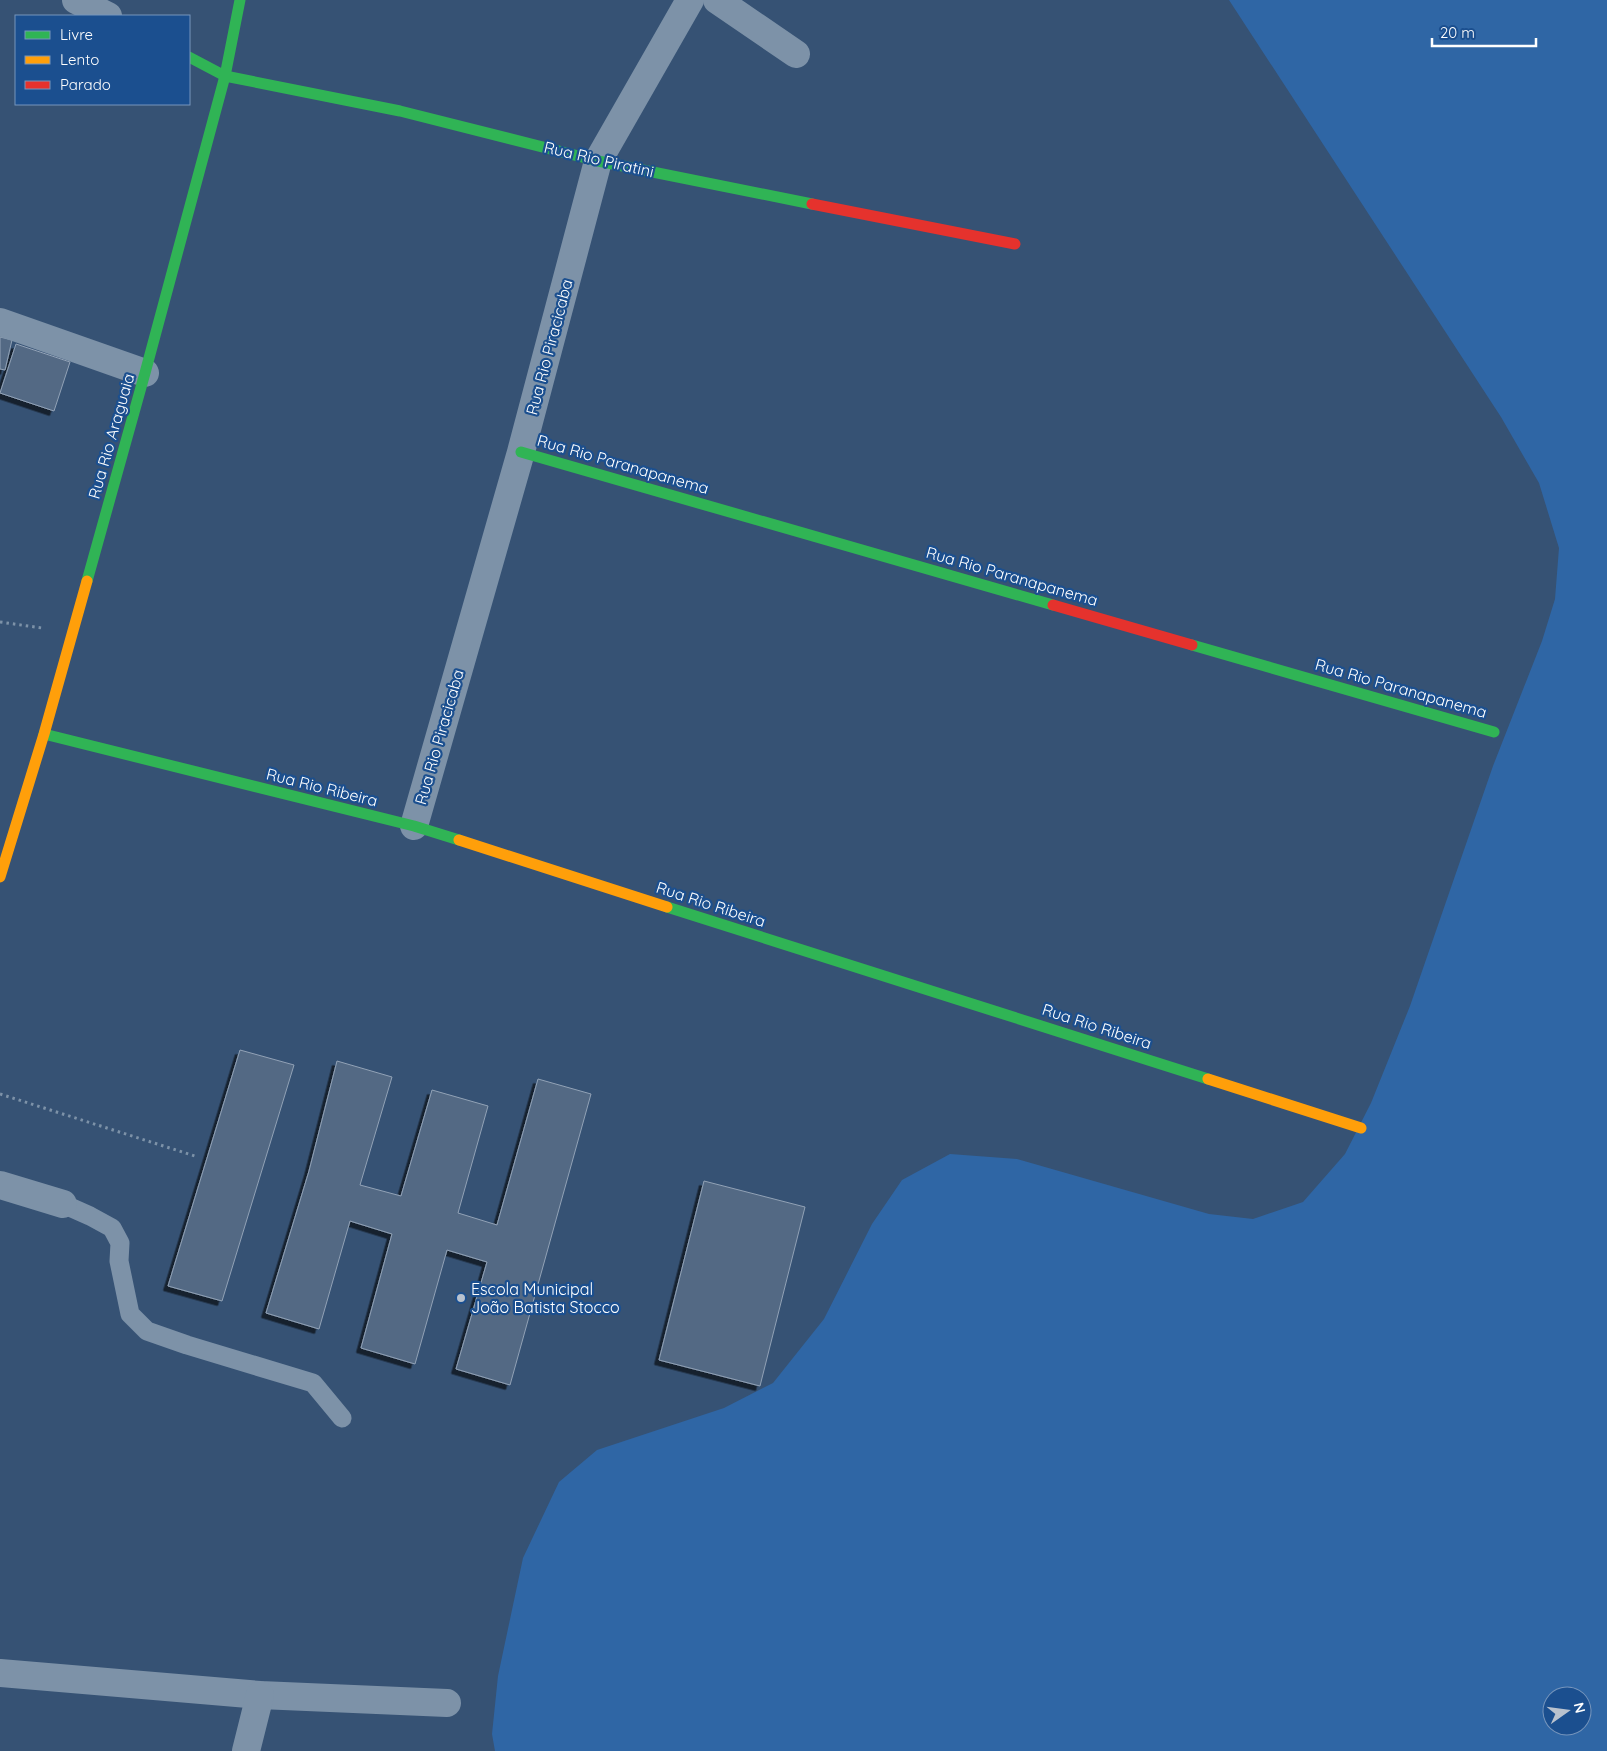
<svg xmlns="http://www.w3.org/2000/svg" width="1607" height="1751" font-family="Quicksand,sans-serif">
<defs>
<filter id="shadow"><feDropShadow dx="-4.5" dy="4.5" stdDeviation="0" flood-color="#0009"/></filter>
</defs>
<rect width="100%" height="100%" fill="#365274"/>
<path fill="#2f66a5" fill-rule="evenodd" d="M1229 0H1607V1751H495L492 1734 498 1676 523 1558 559 1482 597 1450 724 1408 773 1383 824 1319 872 1224 902 1180 950 1154 1017 1159 1209 1214 1253 1219 1303 1202 1345 1154 1371 1103 1410 1006 1493 766 1542 641 1555 599 1559 548 1539 483 1501 417ZM1552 1696H1582V1726H1552Z"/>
<g fill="#526984" stroke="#92a2b6" filter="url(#shadow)">
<polygon points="0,337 12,340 5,370 0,369"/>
<polygon points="16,344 70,362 54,411 0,393"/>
<polygon points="240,1050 294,1065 222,1301 168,1286"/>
<polygon points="337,1061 392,1077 360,1185 401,1196 432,1090 488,1106 458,1213 497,1225 538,1079 591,1094 510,1385 456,1369 487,1262 447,1250 415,1364 361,1348 392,1234 350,1221 319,1329 266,1313 309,1171"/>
<polygon points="704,1181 805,1207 760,1386 659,1360"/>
</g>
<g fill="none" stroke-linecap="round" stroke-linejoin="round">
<g stroke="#7d92a8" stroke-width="3" stroke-dasharray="2.5 4" stroke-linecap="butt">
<polyline points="0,622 42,628"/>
<polyline points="0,1094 198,1157"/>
</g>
<polyline stroke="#7d92a8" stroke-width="19" points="63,1204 90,1216 112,1228 120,1243 119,1261 130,1314 147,1331 187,1345 313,1383 342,1418"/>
<g stroke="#7d92a8" stroke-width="28">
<polyline points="76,0 108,16"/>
<polyline points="717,0 796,54"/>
<polyline points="0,322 145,373"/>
<polyline points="414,826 521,452 598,161 690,0"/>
<polyline points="0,1185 63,1204"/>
<polyline points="0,1673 260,1695 447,1703"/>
<polyline points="246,1751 260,1695"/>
</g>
<g stroke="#30b455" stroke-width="11">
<polyline points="189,57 225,76 400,111 598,161 812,204"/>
<polyline points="521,452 1053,605"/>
<polyline points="87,581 145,373 225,76 240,0"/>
<polyline points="1192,645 1494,732"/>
<polyline points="44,734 414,826 459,840"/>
<polyline points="667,907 1208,1079"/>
</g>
<g stroke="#ff9f0a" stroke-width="11">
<polyline points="459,840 667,907"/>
<polyline points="0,877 44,734 87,581"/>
<polyline points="1208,1079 1361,1128"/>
</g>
<g stroke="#e5322d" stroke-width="11">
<polyline points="812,204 1015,244"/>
<polyline points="1053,605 1192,645"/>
</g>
</g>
<circle fill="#b9c2ce" stroke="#1b4f8f" stroke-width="2" cx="461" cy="1298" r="5"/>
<g text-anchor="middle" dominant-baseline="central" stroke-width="4.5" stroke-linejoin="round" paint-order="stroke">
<g font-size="16" fill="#fff" stroke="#1b4f8f">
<text transform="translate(599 159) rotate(13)">Rua Rio Piratini</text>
<text transform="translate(549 347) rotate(-75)">Rua Rio Piracicaba</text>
<text transform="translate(111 436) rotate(-74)">Rua Rio Araguaia</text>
<text transform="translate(623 464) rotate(16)">Rua Rio Paranapanema</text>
<text transform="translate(1012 576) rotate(16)">Rua Rio Paranapanema</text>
<text transform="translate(1401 688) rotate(16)">Rua Rio Paranapanema</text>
<text transform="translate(439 737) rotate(-74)">Rua Rio Piracicaba</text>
<text transform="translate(322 787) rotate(14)">Rua Rio Ribeira</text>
<text transform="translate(711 904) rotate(18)">Rua Rio Ribeira</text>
<text transform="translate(1097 1026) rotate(18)">Rua Rio Ribeira</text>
</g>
<g font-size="16" fill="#fff" stroke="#1b4f8f" text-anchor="start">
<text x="471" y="1289">Escola Municipal<tspan x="471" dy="18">João Batista Stocco</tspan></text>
</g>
</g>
<rect x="15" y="15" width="175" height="90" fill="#1b4f8f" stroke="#7695bc"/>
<rect x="25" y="31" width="25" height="8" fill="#30b455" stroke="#7695bc"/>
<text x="60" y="40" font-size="15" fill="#ffffff">Livre</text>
<rect x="25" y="56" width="25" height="8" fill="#ff9f0a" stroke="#7695bc"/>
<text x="60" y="65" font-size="15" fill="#ffffff">Lento</text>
<rect x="25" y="81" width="25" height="8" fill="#e5322d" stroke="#7695bc"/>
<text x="60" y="90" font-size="15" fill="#ffffff">Parado</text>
<g transform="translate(1567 1711) rotate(76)"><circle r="24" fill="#1b4f8f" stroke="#7695bc"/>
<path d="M0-4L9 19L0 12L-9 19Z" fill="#b9c2ce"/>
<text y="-8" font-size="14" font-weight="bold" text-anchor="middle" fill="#ffffff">N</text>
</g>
<path d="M1432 38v8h104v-8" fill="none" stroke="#ffffff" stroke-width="2.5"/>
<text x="1440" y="38" font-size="15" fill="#ffffff" stroke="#1b4f8f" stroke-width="4" paint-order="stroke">20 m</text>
</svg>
